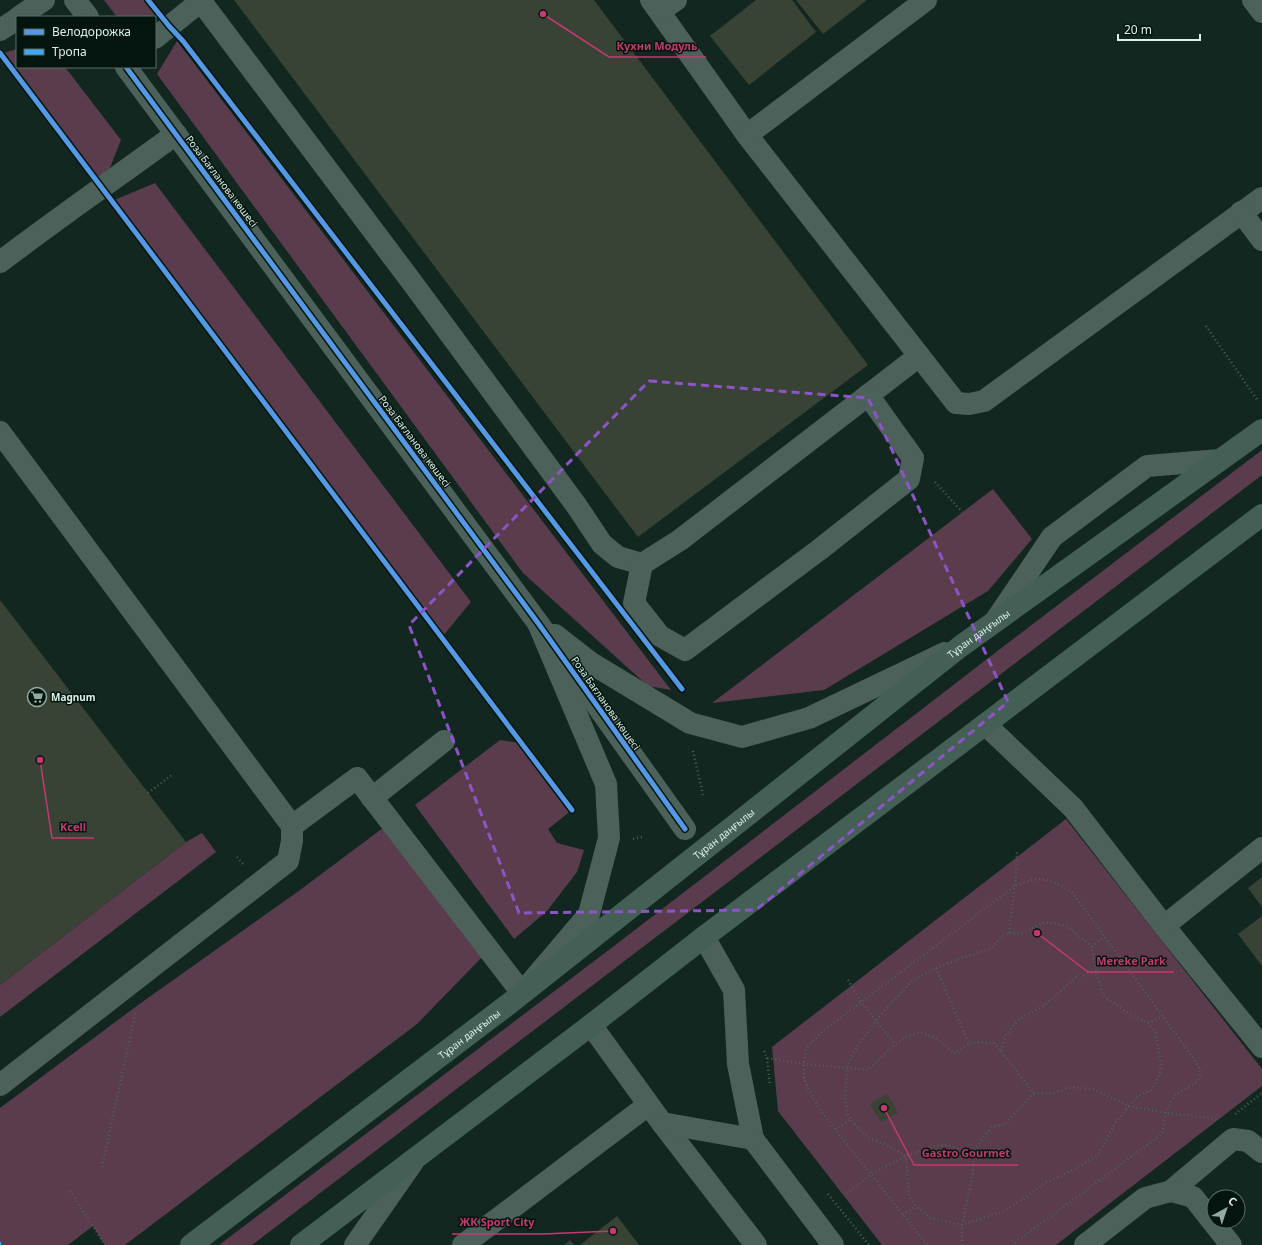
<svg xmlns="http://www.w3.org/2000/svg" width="1262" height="1245" font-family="'Noto Sans',sans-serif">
<rect width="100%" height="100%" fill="#112720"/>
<g fill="#5b3c4d">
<polygon points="104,0 146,0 157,14 149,17 117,17"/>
<polygon points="177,41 671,690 648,686 523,573 157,74"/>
<polygon points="17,49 17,67 65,67 121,140 102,188 0,54"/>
<polygon points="155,183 471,602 442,637 112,201"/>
<polygon points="1262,450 1262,475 252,1245 219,1245 614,946 1021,633"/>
<polygon points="993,489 1032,539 988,591 824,690 712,703"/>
<polygon points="500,740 521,743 572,810 548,829 557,843 584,850 577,872 547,911 514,939 415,805"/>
<polygon points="1066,819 1262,1069 1262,1086 1056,1245 882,1245 778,1111 772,1047"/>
<polygon points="391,822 489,950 417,1024 125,1245 105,1245 93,1226 68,1245 0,1245 0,1108 138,1005 300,890"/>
<polygon points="202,833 216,852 0,1017 0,985 186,842"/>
</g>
<g fill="#384335">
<polygon points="234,0 594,0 868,365 638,537"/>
<polygon points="756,0 792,0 816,32 749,85 710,36"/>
<polygon points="796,0 867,0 823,34"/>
<polygon points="0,600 186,842 0,985"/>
<polygon points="1262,877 1262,907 1248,888"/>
<polygon points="1262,916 1262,966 1238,934"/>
<polygon points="887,1094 898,1113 881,1122 870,1104"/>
<polygon points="617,1216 639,1245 580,1245"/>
<polygon points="570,1240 574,1245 564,1245"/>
</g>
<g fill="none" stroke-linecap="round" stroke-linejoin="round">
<g stroke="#4e615b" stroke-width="2.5" stroke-dasharray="1 3" stroke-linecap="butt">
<polyline points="1206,326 1258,401"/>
<polyline points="935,482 962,512"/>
<polyline points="693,751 703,795"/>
<polyline points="148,793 173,774"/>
<polyline points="633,839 642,837"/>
<polyline points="237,857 243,864"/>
<polyline points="1009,933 1016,875 1017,851"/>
<polyline points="1092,947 1104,936"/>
<polyline points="936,968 969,1044 979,1042 994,1043 1034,1093 1052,1093 1072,1087 1095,1090 1129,1106 1116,1122 1098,1155 1062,1176 1046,1182 1028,1196 1004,1211 962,1225 931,1218 916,1206 909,1196 906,1156 884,1144 870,1139 857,1127 848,1115 845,1097 848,1064 858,1045 882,1013 912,981 936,968 956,960 992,948 1002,936 1012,932 1021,934 1044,922 1058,924 1067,926 1092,947 1097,975 1103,996 1125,1011 1148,1023 1155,1031 1161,1062 1160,1074 1151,1090 1136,1097 1129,1106 1166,1113 1218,1119"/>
<polyline points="848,980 861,1002 895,1044"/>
<polyline points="1148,1023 1163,1016"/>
<polyline points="764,1051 767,1058 804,1064 868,1070 895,1044 906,1037 920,1032 935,1038 950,1049 954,1054 969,1044"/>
<polyline points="1001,1051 1006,1035 1019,1019 1042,1007 1077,977 1089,973 1096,975"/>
<polyline points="767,1058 770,1085"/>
<polyline points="1235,1114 1262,1093"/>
<polyline points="835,1129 852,1119"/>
<polyline points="102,1167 136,1011"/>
<polyline points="70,1191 105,1245"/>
<polyline points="828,1194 869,1245"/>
<polyline points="847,1194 871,1174 906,1156 933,1146 947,1145 973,1153"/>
<polyline points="903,1215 916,1206"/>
<polyline points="1,1244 2,1245"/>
<path d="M927 1245 823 1114 809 1091 804 1078V1064L806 1048 824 1030 1015 886C1039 875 1050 878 1072 892L1196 1062C1209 1084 1187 1084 1175 1096 1166 1106 1164 1122 1162 1134L1012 1245"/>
<polyline points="962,1245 962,1225 973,1172 973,1153 985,1135 992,1127 1005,1124 1034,1093"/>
</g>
<g stroke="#4c6159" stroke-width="22">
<polyline points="75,0 88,17"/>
<polyline points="200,0 414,285 576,505 602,544 618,557 642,564 680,540 919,356"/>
<polyline points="651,0 747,135 956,403 969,404 984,401 1262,198"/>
<polyline points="1253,0 1262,12"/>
<polyline points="660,11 676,0"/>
<polyline points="19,17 44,0"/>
<polyline points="0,30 17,19"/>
<polyline points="155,38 201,1"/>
<polyline points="126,67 538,623 685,829"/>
<polyline points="747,135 926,0"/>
<polyline points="1241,212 1262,240"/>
<path d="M0 262C58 218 117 177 176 134"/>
<polyline points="0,432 292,826"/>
<polyline points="642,564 634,603 660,636 685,650 819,550 909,479 913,458 868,395"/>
<polyline points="996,620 1052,537 1147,466 1220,460"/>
<polyline points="555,635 591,663 690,723 742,737 809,718 945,653"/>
<polyline points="986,725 1073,808 1164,926 1262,1047"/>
<polyline points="372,798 444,741"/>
<polyline points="1164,926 1262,848"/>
<polyline points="704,937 734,990 738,1064 753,1139 833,1245"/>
<polyline points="591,1025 662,1123 756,1245"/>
<polyline points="0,1085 288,861 292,841 292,826 357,778 522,993 589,914 609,838 606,784 538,623"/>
<polyline points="662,1123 753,1139"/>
<polyline points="1171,1191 1233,1139 1248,1141 1262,1152"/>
<polyline points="355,1245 413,1162"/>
<polyline points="463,1245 648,1105"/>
<polyline points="1085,1245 1145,1198 1171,1191 1193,1197 1231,1245"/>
</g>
<g stroke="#445f56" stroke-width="22">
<path id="s1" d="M191 1245 510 1003 961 646 1262 430"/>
<polyline points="301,1245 591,1025 704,937 1262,515"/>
</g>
<polyline stroke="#3fa9f5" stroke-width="4" stroke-dasharray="8 4" stroke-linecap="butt" points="0,1244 1,1244"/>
<defs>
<g id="cycleway">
<polyline points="148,0 169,26 183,41 682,689"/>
<polyline points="0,53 572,810"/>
<polyline points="126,67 538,623 685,829"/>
</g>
</defs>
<use href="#cycleway" stroke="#03150e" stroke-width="8"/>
<use href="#cycleway" stroke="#5399e6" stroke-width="5"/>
</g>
<path fill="none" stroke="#8e54c7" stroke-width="3" stroke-dasharray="8 5" stroke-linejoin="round" d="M649 381 868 398 1008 702 756 910 519 913 409 625Z"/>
<defs>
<symbol id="supermarket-ring" viewBox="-11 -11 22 22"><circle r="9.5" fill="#03150e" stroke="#93aca2" stroke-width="1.5"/><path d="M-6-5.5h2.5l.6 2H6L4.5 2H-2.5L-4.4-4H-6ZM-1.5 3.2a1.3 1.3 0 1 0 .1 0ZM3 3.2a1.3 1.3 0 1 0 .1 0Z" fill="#93aca2"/></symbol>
</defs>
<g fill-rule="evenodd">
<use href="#supermarket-ring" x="26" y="686" width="22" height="22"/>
</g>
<g text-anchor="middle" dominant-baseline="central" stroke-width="3" stroke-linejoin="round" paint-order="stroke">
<g font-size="10" fill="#d9f3e8" stroke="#03150e">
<text transform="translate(222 181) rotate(53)">Роза Бағланова көшесі</text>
<text transform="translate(415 441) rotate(53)">Роза Бағланова көшесі</text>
<text stroke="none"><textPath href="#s1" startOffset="997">Тұран даңғылы</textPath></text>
<text transform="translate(606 703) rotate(55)">Роза Бағланова көшесі</text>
<text stroke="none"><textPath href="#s1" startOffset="673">Тұран даңғылы</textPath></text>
<text stroke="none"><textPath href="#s1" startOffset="349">Тұран даңғылы</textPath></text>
</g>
<g font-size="10" font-weight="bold" fill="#d9f3e8" stroke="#03150e" text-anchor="start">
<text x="51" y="697">Magnum</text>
</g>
</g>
<path fill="none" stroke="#c53970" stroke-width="1.5" d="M543 14L609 57H706M40 760L52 838H94M1037 933L1088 972H1174M884 1108L914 1165H1018M613 1231L543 1234H452"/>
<g fill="#c53970" stroke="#03150e" stroke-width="1.5">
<circle cx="543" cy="14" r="4"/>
<circle cx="40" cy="760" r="4"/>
<circle cx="1037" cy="933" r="4"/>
<circle cx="884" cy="1108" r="4"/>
<circle cx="613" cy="1231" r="4"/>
</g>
<g font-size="11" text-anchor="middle" font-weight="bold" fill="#c53970" stroke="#03150e" stroke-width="3" stroke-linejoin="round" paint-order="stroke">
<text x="657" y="50">Кухни Модуль</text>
<text x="73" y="831">Kcell</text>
<text x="1131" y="965">Mereke Park</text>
<text x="966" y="1157">Gastro Gourmet</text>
<text x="497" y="1226">ЖК Sport City</text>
</g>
<rect x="16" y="16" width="140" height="52" fill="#03150e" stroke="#596e65"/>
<rect x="24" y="29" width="20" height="6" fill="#5399e6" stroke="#596e65"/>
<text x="52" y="36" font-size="12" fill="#d9f3e8">Велодорожка</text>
<rect x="24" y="49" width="20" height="6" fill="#3fa9f5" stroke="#596e65"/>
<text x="52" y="56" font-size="12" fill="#d9f3e8">Тропа</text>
<g transform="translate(1226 1209) rotate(40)"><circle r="19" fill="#03150e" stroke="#596e65"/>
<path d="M0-3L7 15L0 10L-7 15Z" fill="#93aca2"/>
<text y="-6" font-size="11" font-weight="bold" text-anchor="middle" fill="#d9f3e8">С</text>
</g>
<path d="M1118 34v6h82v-6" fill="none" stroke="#d9f3e8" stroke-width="2"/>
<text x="1124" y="34" font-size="12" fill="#d9f3e8" stroke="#03150e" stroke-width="3" paint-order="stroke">20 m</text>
</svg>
